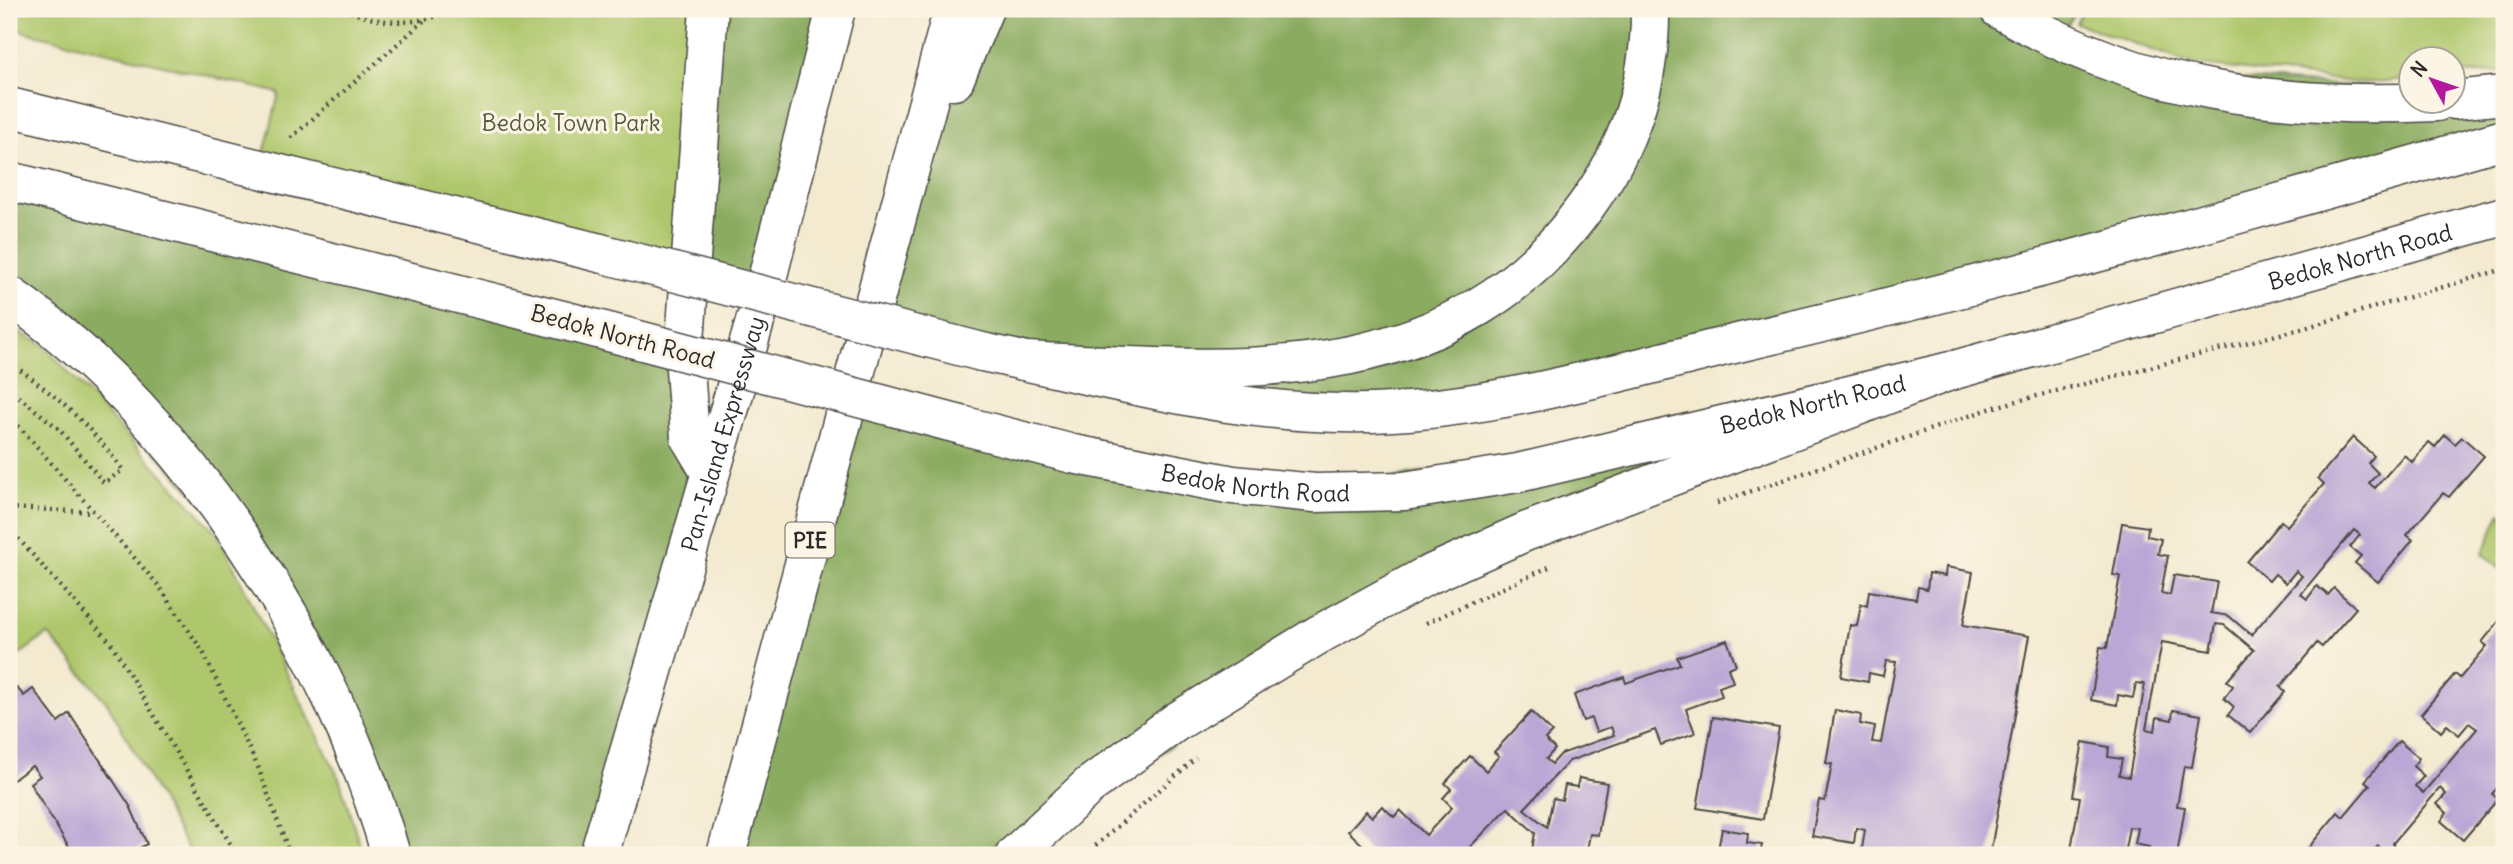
<svg xmlns="http://www.w3.org/2000/svg" width="2513" height="864" font-family="Delius,sans-serif">
<rect width="100%" height="100%" fill="#fcf5e5"/>
<filter id="ink" filterUnits="userSpaceOnUse"><feTurbulence type="fractalNoise" baseFrequency=".0143" numOctaves="2"/><feDisplacementMap in="SourceGraphic" scale="14" xChannelSelector="R" yChannelSelector="G"/><feConvolveMatrix kernelMatrix="1 2 1 2 8 2 1 2 1" color-interpolation-filters="sRGB"/></filter>
<filter id="wash" filterUnits="userSpaceOnUse"><feTurbulence type="fractalNoise" baseFrequency=".00686" numOctaves="4" result="noise"/><feDisplacementMap in="SourceGraphic" scale="28" xChannelSelector="R" yChannelSelector="G"/><feGaussianBlur stdDeviation="1.57" result="paint"/><feColorMatrix in="noise" values="0 0 0 0 0 0 0 0 0 0 0 0 0 0 0 0 0 1.4 0 .05"/><feComposite in="paint" operator="in"/></filter>
<g filter="url(#wash)">
<rect width="100%" height="100%" fill="#f3ead0"/>
<g fill="#afc76c" stroke="#6d794c" stroke-width="2">
<polygon points="9,9 693,9 674,264 262,162 279,93 9,28"/>
<polygon points="2083,9 2504,9 2504,71 2454,75 2454,60 2412,60 2411,79 2363,83 2192,64 2076,23"/>
<polygon points="9,327 43,345 217,533 339,778 363,855 191,855 108,704 48,634 9,662"/>
<polygon points="2501,512 2504,515 2504,572 2483,554"/>
</g>
<g fill="#8bac60" stroke="#5b6c46" stroke-width="2">
<polygon points="708,9 836,9 764,291 690,271"/>
<polygon points="953,9 2077,9 2059,41 2140,73 2504,95 2504,139 1390,412 869,322"/>
<polygon points="9,181 684,355 709,470 598,855 391,855 255,560 9,295"/>
<polygon points="1947,372 1388,595 1015,855 726,855 849,396 1315,493"/>
</g>
<g id="blocks">
<g fill="#bba7d5">
<polygon points="2445,435 2455,444 2462,437 2484,456 2449,497 2443,493 2407,535 2413,540 2378,582 2355,563 2361,556 2350,547 2360,535 2354,530 2301,594 2307,599 2317,586 2328,595 2334,588 2356,608 2322,647 2317,643 2280,687 2285,692 2250,733 2228,715 2234,707 2224,698 2233,686 2227,681 2254,650 2224,625 2216,624 2211,651 2162,642 2146,729 2155,731 2157,717 2172,720 2173,710 2201,715 2192,767 2184,766 2177,806 2185,807 2177,855 2148,855 2149,847 2135,844 2138,828 2129,827 2124,855 2070,855 2080,797 2073,796 2083,742 2109,747 2108,757 2122,759 2119,775 2129,777 2145,684 2136,683 2133,698 2118,695 2117,705 2091,700 2100,647 2107,648 2120,576 2113,575 2122,523 2148,527 2147,536 2161,539 2158,554 2168,556 2161,593 2170,595 2174,575 2217,582 2211,613 2229,616 2251,635 2302,576 2296,571 2286,583 2275,574 2269,581 2247,562 2281,521 2287,526 2324,484 2318,478 2353,437 2374,456 2368,463 2378,473 2369,483 2375,488 2404,455 2412,462 2429,442 2435,447"/>
<polygon points="1946,567 1973,572 1963,625 2029,636 1990,855 1861,855 1865,830 1856,828 1854,843 1812,836 1819,800 1825,801 1832,764 1826,763 1835,710 1861,715 1860,724 1875,727 1872,742 1881,743 1896,662 1886,661 1883,676 1869,673 1868,682 1841,677 1850,625 1857,626 1861,604 1867,606 1869,591 1916,599 1918,587 1927,589 1929,573 1945,576"/>
<polygon points="2504,615 2504,780 2492,794 2498,799 2463,840 2441,821 2447,813 2437,804 2446,794 2440,788 2393,843 2397,855 2386,855 2378,846 2370,855 2307,855 2304,853 2338,812 2343,817 2370,785 2365,781 2399,741 2419,758 2413,766 2424,776 2415,786 2423,793 2477,729 2469,723 2459,735 2447,725 2441,732 2421,714 2455,674 2460,678 2487,646 2482,642"/>
<polygon points="1727,640 1736,665 1728,668 1733,682 1719,687 1722,696 1686,709 1695,733 1661,745 1655,730 1569,761 1524,809 1547,827 1553,798 1562,800 1565,785 1577,787 1579,778 1607,783 1598,835 1590,834 1586,855 1531,855 1535,833 1508,808 1462,855 1373,855 1348,831 1366,811 1372,817 1382,806 1394,817 1400,810 1426,835 1452,807 1443,798 1451,789 1445,783 1470,756 1486,771 1499,756 1494,752 1531,712 1552,732 1545,739 1555,749 1546,759 1552,764 1561,754 1614,735 1611,727 1596,732 1591,718 1583,721 1574,695 1624,677 1626,683 1680,664 1677,657"/>
<polygon points="17,688 24,696 33,689 58,722 69,713 130,806 147,844 136,850 139,855 74,855 30,783 40,776 32,766 9,783 9,694"/>
<polygon points="1713,717 1779,728 1763,819 1697,808"/>
<polygon points="1722,829 1748,833 1747,843 1762,845 1760,855 1717,855"/>
</g>
</g>
</g>
<g filter="url(#ink)">
<use href="#blocks" fill-opacity="0" stroke="#494844" stroke-width="2"/>
<g fill="none" stroke-linecap="round" stroke-linejoin="round">
<defs>
<g id="major">
<polyline points="9,107 600,253"/>
<polyline points="9,181 578,324"/>
<path d="M982 352C1116 380 1253 421 1392 412 1512 405 1630 369 1746 341 2001 282 2252 211 2504 139"/>
<path id="s1" d="M961 425 1073 454 1233 485 1315 493 1404 491 1518 473 1947 372 2504 216"/>
</g>
<g id="highway">
<polyline points="709,9 684,355 690,438 709,470"/>
<path d="M1999 9C2141 92 2275 109 2437 102"/>
<polyline points="954,81 984,9"/>
<polyline points="2454,100 2504,95"/>
<path d="M9 295C187 419 332 647 391 855"/>
<path d="M1024 361C1230 371 1450 396 1586 206 1629 147 1651 82 1650 9"/>
<path id="s2" d="M599 855 764 291 836 9"/>
<polyline points="726,855 953,9"/>
<polyline points="1015,855 1090,785 1176,722 1318,635 1424,577 1525,532 1947,372"/>
</g>
</defs>
<use href="#major" stroke="#494844" stroke-width="41"/>
<use href="#highway" stroke="#494844" stroke-width="41"/>
<g stroke="#494844" stroke-width="4.5" stroke-dasharray="2 5" stroke-linecap="butt">
<path d="M344 9C378 25 420 27 453 9"/>
<polyline points="291,138 427,18"/>
<path d="M9 362C56 395 88 423 123 470L104 483 59 429 9 389"/>
<polyline points="9,415 159,586 203,652 258,767 290,855"/>
<polyline points="1717,503 1998,406 2304,328 2504,269"/>
<polyline points="9,508 92,512"/>
<polyline points="9,528 111,643 237,855"/>
<polyline points="1426,623 1549,567"/>
<polyline points="1085,855 1196,758"/>
</g>
<use href="#major" stroke="#fff" stroke-width="38"/>
<use href="#highway" stroke="#fff" stroke-width="38"/>
<defs>
<g id="major-bridge">
<polyline points="600,253 982,352"/>
<polyline points="578,324 961,425"/>
</g>
</defs>
<use href="#major-bridge" stroke="#494844" stroke-width="41" stroke-linecap="butt"/>
<use href="#major-bridge" stroke="#fff" stroke-width="38"/>
</g>
</g>
<g text-anchor="middle" dominant-baseline="central" stroke-width="6" stroke-linejoin="round" paint-order="stroke">
<rect fill="#fcf5e5" stroke="#6a6863" stroke-width="2" x="785.5" y="522.5" width="49" height="35" rx="5"/>
<g font-size="21" font-weight="bold" fill="#2b2b2b">
<text x="810" y="540">PIE</text>
</g>
<g font-size="23" fill="#535a3e" stroke="#fcf5e5">
<text x="571" y="122">Bedok Town Park</text>
</g>
<g font-size="23" fill="#2b2b2b" stroke="#fcf5e5">
<text stroke="none"><textPath href="#s1" startOffset="1435">Bedok North Road</textPath></text>
<text transform="translate(623 336) rotate(15)">Bedok North Road</text>
<text stroke="none"><textPath href="#s1" startOffset="868">Bedok North Road</textPath></text>
<text stroke="none"><textPath href="#s2" startOffset="439">Pan-Island Expressway</textPath></text>
<text stroke="none"><textPath href="#s1" startOffset="301">Bedok North Road</textPath></text>
</g>
</g>
<rect width="2513" height="864" fill="none" stroke="#fcf5e5" stroke-width="35"/>
<g transform="translate(2432 80) rotate(310)"><circle r="33" fill="#fcf5e5" stroke="#a8a49b" stroke-width="2"/>
<path d="M0-5L12 26L0 18L-12 26Z" fill="#b5179e"/>
<text y="-10" font-size="19" font-weight="bold" text-anchor="middle" fill="#2b2b2b">N</text>
</g>
</svg>
